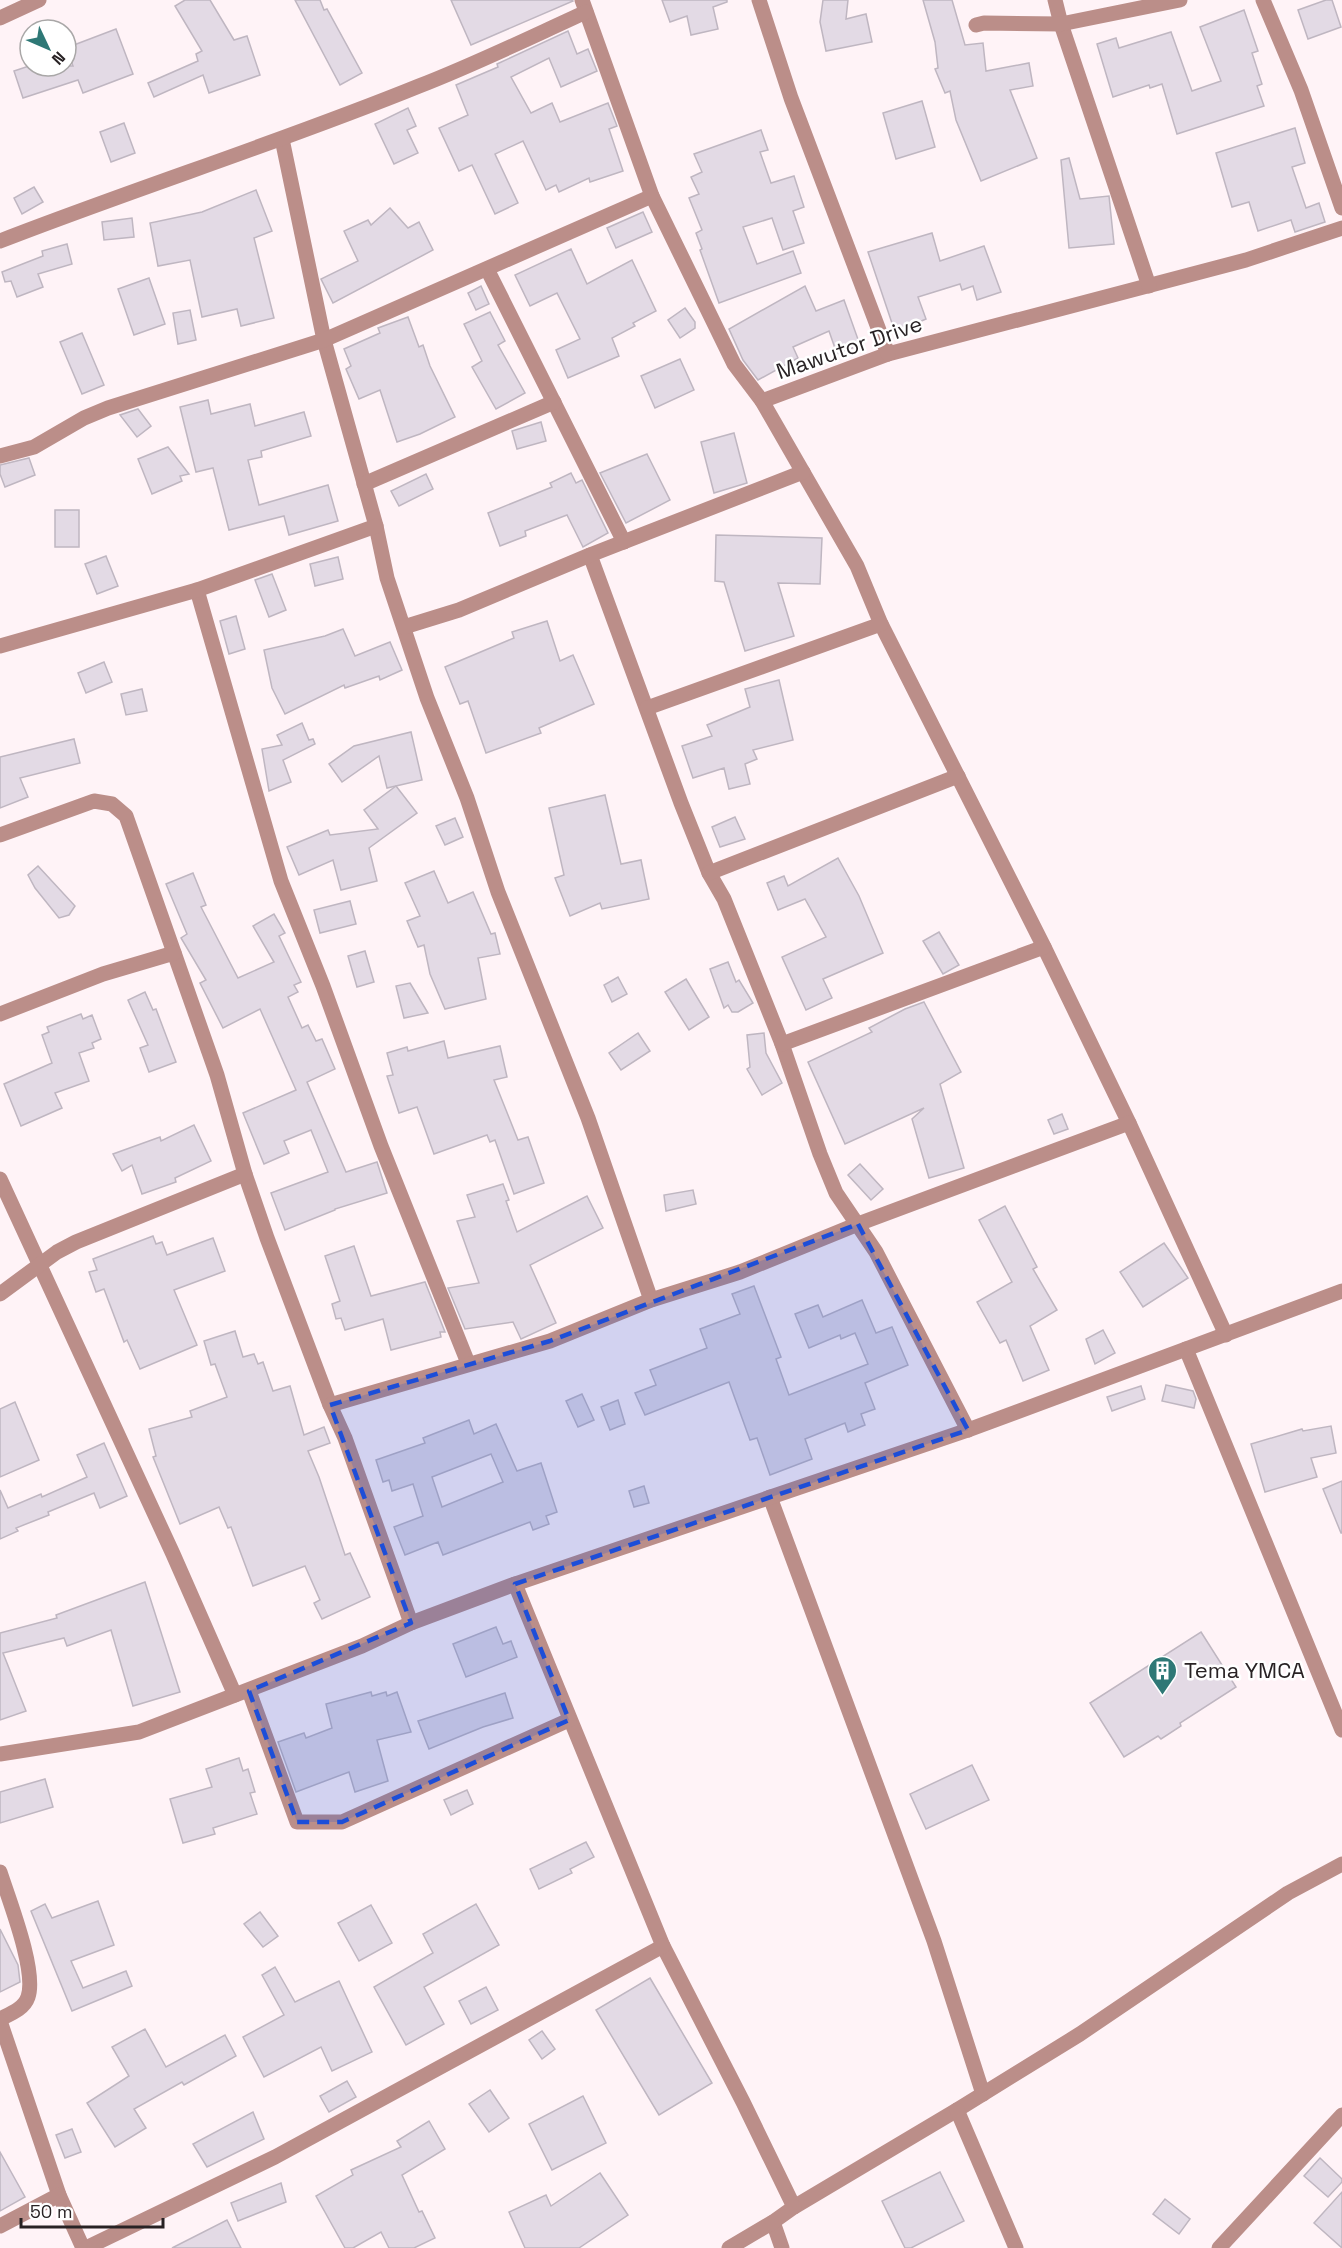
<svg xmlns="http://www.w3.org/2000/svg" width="1342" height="2248" font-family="'Space Grotesk',sans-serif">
<rect width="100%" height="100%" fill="#fff3f7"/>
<g fill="#e3dae5" stroke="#bfb6c1" stroke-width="1.5" fill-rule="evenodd">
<polygon points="185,0 210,0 234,40 247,36 260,75 209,93 203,75 154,97 148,83 198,61 196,54 202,51 175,6"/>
<polygon points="295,0 320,0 324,10 327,9 362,73 340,85"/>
<polygon points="451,0 572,0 573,1 471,45"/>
<polygon points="662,0 727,0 727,2 713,7 718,29 691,35 687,16 670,22"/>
<polygon points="823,0 848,0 846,19 866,14 872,42 826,51 820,22"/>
<polygon points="923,0 952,0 965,45 983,43 986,71 1029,63 1033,86 1010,90 1037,158 981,181 956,120 950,91 945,93 935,69 938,68 935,42"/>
<polygon points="1326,0 1332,0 1341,27 1308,39 1298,10"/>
<polygon points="1244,10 1258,51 1252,53 1262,84 1257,86 1264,106 1177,134 1162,84 1150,88 1149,85 1113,97 1097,44 1116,38 1119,48 1171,32 1192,91 1221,81 1200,27"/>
<polygon points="116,29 133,74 83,93 78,80 23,98 14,71 29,66 73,66 66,48"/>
<polygon points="568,31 577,54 588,49 597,71 561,87 549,58 511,77 531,113 552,103 560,122 608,103 617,126 609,129 623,171 590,182 589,178 559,192 556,185 546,190 523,141 495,154 518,203 495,214 472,165 459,171 439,128 468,115 456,85 498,67 497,64"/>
<polygon points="922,101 935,147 896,159 883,113"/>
<polygon points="408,108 416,126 407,130 418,153 394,164 375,124"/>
<polygon points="124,123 135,153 111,162 100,132"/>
<polygon points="1295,128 1305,163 1292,167 1306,208 1319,203 1325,222 1295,232 1291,220 1258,231 1249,202 1232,207 1216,153"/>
<polygon points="761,130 768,150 760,152 771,183 794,176 804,207 793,211 804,243 783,250 772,218 743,227 757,264 793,251 801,273 719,303 700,250 702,249 696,233 702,230 689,198 699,194 691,177 702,172 694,154"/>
<polygon points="1069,158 1080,199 1109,196 1114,244 1069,248 1061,160"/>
<polygon points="34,187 43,202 22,214 14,198"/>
<polygon points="256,190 272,231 254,238 274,318 241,326 237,309 202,317 190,260 158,266 150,223 202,212"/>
<polygon points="390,208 408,228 419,222 433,250 333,303 321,279 358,261 344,231 368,220 371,225"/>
<polygon points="643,212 652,232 616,248 607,228"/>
<polygon points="132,218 134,237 104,240 102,222"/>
<polygon points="932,233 940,261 984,246 1001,292 977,300 973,286 962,290 960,284 918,297 926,319 919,322 920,326 896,335 868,252"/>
<polygon points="67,244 72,264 38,274 43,287 17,297 11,281 5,282 2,272 43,256 42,251"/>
<polygon points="571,249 587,284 632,260 656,311 633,323 635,326 612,338 619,356 568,378 556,350 580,339 557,293 530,306 515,275"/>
<polygon points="149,278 165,324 134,335 118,289"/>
<polygon points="481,286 489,304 476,310 468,293"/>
<polygon points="805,286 816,311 844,300 860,345 837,354 829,331 793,347 798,358 758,380 743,360 729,329"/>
<polygon points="685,308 695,322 695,328 680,338 668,320"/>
<polygon points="190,310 196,340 178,344 173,313"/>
<polygon points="490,312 505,341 498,345 525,393 496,409 472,367 482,361 464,324"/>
<polygon points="408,317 419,347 423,345 430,366 455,417 420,434 397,442 380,390 359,399 346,369 351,366 344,349 380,333 378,328"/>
<polygon points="82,333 104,385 82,394 60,342"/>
<polygon points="680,359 694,390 655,408 641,376"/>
<polygon points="208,400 211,414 250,404 255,426 304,412 311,436 261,451 262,457 248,460 259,505 328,485 338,521 289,535 284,516 229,530 213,468 196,472 180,407"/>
<polygon points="138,409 151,426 137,437 120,415"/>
<polygon points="541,422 546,441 517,449 512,431"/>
<polygon points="734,433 747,483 714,493 701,442"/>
<polygon points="168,447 189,474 180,476 182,481 152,494 138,459"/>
<polygon points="647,454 670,500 626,523 600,473"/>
<polygon points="29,458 35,475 5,487 0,474 0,465"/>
<polygon points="571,473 576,483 582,480 608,533 583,547 567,515 525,531 526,536 500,546 488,513 552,487 550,483"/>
<polygon points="426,474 433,489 399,506 391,491"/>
<rect x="55" y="510" width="24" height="37"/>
<polygon points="716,535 822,538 820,584 778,583 794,636 745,651 724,582 715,581"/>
<polygon points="106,556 118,586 97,594 85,564"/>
<polygon points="338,557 343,579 315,586 310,564"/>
<polygon points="272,574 286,610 269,617 255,580"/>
<polygon points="236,616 245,649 229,654 220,621"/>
<polygon points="547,621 560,661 573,655 594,704 539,728 541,733 486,753 468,701 460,704 445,667 514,638 512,632"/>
<polygon points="343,629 355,656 390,642 402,670 380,680 379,676 345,688 344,685 285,714 272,688 264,650 325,636"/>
<polygon points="104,662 112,682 86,693 78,673"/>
<polygon points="779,680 793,740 753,750 757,759 745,764 750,784 729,789 724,768 693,778 682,746 712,736 707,725 750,707 745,689"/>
<polygon points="142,689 147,711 126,715 121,694"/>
<polygon points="302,723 309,740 313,739 315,744 283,760 291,782 269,791 262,749 282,745 277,735"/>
<polygon points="411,732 422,780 387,788 379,756 342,782 329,764 354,746"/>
<polygon points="74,739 80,763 20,778 28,797 0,808 0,757"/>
<polygon points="396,786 417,813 369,848 377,881 341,890 333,860 299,875 287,847 328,830 330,835 378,829 364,810"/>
<polygon points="605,795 621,864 641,860 649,899 602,909 600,903 570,916 555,878 564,875 549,808"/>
<polygon points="735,817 745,839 720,847 712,827"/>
<polygon points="455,818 463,837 445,845 436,826"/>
<polygon points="838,858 859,896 883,953 823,979 832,998 806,1010 782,957 826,937 805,899 778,910 767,883 784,876 788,886"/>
<polygon points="38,866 75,906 69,915 59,918 35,888 28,875"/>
<polygon points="434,871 448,903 473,892 491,934 495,933 500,954 478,958 486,999 445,1009 430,974 424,945 418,947 407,921 420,916 405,883"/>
<polygon points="193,873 206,905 201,907 238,978 274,962 253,926 274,914 285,933 279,936 301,982 294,985 298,992 288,997 302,1028 308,1025 316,1041 322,1039 335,1069 307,1082 346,1172 377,1162 387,1193 335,1209 335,1210 285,1230 271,1193 328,1172 311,1130 284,1141 289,1153 264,1164 243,1113 296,1090 260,1009 223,1028 200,983 206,980 181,938 187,934 166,884"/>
<polygon points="350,901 356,924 320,933 314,910"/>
<polygon points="939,932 959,965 943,974 923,941"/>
<polygon points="365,951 374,982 357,987 348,956"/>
<polygon points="728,962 736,982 739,980 753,1003 738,1012 732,1012 728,1005 724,1008 710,969"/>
<polygon points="618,977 627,994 612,1002 604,985"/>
<polygon points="686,979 709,1017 689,1030 665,992"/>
<polygon points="410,983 428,1013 404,1018 396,986"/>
<polygon points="145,992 153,1010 156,1009 176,1062 149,1072 140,1048 148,1045 128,1000"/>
<polygon points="924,1002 961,1072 940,1084 964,1168 929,1178 912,1119 924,1108 845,1144 808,1062 872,1032 869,1028 905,1009"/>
<polygon points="81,1014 83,1019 92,1015 101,1039 92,1043 94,1048 79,1053 89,1081 55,1093 62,1108 21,1126 4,1084 52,1063 42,1035 49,1032 47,1027"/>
<polygon points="638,1033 650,1051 621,1070 609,1053"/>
<polygon points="764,1033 766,1053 782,1083 762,1095 747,1069 750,1067 747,1035"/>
<polygon points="444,1041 448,1058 500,1046 507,1077 494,1080 518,1140 528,1137 544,1183 514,1194 495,1140 490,1142 487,1135 434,1154 417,1107 399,1113 387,1076 393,1075 387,1053 407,1047 408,1051"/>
<polygon points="1062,1114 1068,1129 1054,1134 1048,1120"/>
<polygon points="194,1125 211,1161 175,1178 176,1182 142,1194 132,1165 122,1171 113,1154 160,1137 161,1141"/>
<polygon points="860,1164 883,1189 871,1200 848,1175"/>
<polygon points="503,1184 509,1200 506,1201 517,1232 587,1196 603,1228 530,1265 556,1323 521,1339 513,1322 465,1329 448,1288 479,1283 457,1221 475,1217 467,1195"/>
<polygon points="693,1190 696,1204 666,1211 664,1195"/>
<polygon points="1005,1206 1037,1267 1033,1269 1057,1310 1030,1326 1049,1370 1023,1381 1006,1340 1000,1343 977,1302 1012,1282 979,1220"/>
<polygon points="153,1236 156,1244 162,1242 167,1255 213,1238 225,1271 174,1290 197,1345 140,1369 127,1340 124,1342 104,1289 96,1292 89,1272 97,1270 93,1259"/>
<polygon points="1164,1243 1188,1278 1143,1307 1120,1272"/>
<polygon points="354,1246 371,1296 425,1282 445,1332 440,1332 441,1337 391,1350 383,1319 345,1330 341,1318 336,1319 332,1304 340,1301 325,1256"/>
<polygon points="754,1286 781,1357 776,1359 789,1395 868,1364 855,1333 841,1339 840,1335 809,1348 795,1314 818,1305 823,1317 862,1300 876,1333 892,1327 908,1365 865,1383 875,1409 861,1414 865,1425 848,1432 845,1423 805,1439 812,1459 770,1475 757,1438 750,1440 729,1382 645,1415 635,1393 656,1385 650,1370 707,1348 700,1329 740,1314 732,1294"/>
<polygon points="1103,1330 1115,1353 1095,1364 1086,1339"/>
<polygon points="235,1331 243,1357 254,1354 258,1364 263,1362 273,1391 290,1386 304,1435 324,1427 330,1443 308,1451 319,1477 345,1555 350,1553 370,1597 322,1619 314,1603 320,1600 305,1566 253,1586 231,1527 228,1528 219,1507 180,1524 153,1457 156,1456 149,1429 192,1417 190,1411 227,1397 215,1364 211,1365 204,1341"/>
<polygon points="1166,1385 1193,1391 1196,1399 1194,1408 1162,1401"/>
<polygon points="1141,1386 1145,1399 1112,1411 1107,1397"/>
<polygon points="582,1394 594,1420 578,1427 566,1401"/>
<polygon points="618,1400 625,1424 610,1430 601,1407"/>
<polygon points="15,1402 39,1460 0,1477 0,1409"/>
<path d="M469 1420 474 1434 496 1424 517 1471 541 1463 557 1512 546 1516 549 1524 533 1530 530 1522 443 1555 438 1542 405 1555 394 1527 423 1516 413 1484 392 1491 389 1480 383 1482 376 1460 425 1443 423 1438ZM491 1454 503 1482 442 1507 432 1477Z"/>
<polygon points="1331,1426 1336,1453 1311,1458 1317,1477 1265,1492 1251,1444 1302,1429 1303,1431"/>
<polygon points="104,1443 127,1496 100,1508 94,1493 48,1512 49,1515 16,1528 18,1531 0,1539 0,1490 8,1508 41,1494 42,1497 87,1477 77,1455"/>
<polygon points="1342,1481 1342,1533 1341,1533 1323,1489"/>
<polygon points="644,1486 649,1503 634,1507 629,1491"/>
<polygon points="145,1582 180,1692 133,1706 111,1630 67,1646 64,1638 3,1653 26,1711 0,1720 0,1633 57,1618 56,1615"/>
<polygon points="496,1627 503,1644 511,1641 517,1657 466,1677 453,1644"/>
<polygon points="1201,1632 1236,1687 1180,1723 1181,1726 1161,1739 1158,1736 1124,1757 1090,1703"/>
<polygon points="371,1692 372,1696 386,1692 387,1696 397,1692 411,1732 377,1740 388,1781 355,1792 349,1772 296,1792 278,1742 304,1733 306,1738 332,1728 326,1704"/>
<polygon points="505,1693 513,1718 483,1727 429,1749 418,1721"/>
<polygon points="239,1758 243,1771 248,1769 255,1792 250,1793 257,1814 213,1828 215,1834 183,1843 170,1799 212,1787 206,1769"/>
<polygon points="972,1765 989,1800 926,1829 910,1794"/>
<polygon points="45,1779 53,1807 0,1823 0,1792"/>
<polygon points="467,1790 473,1804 451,1815 444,1800"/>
<polygon points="586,1842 594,1857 570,1869 572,1873 539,1889 530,1869"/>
<polygon points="98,1901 114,1945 71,1961 83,1988 126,1971 132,1986 72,2011 31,1911 45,1904 52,1918"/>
<polygon points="476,1904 499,1945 424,1987 444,2024 406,2045 374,1987 433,1953 423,1934"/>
<polygon points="371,1905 392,1943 359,1961 338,1923"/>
<polygon points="260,1912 278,1936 263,1947 244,1924"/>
<polygon points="0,1929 18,1965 20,1982 0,1992"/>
<polygon points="275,1967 295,2002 339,1981 372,2052 332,2071 321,2047 264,2077 243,2037 284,2015 262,1975"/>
<polygon points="650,1978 712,2083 659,2115 596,2010"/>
<polygon points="486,1987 498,2010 471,2024 459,2001"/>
<polygon points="145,2029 166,2067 225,2035 236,2056 184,2085 182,2082 134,2109 146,2128 115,2147 87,2103 129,2076 112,2047"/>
<polygon points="542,2031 555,2049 542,2059 529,2040"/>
<polygon points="347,2081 356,2097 329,2112 320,2096"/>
<polygon points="490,2090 509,2118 489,2132 469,2104"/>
<polygon points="583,2096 606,2143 552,2170 529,2124"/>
<polygon points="253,2112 264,2139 207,2167 193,2144"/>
<polygon points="429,2121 445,2149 402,2175 419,2212 422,2211 435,2238 414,2248 389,2248 381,2232 353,2248 345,2248 316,2196 353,2175 351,2170 401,2147 397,2141"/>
<polygon points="72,2129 81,2152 65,2158 56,2135"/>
<polygon points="0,2152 25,2197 0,2211"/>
<polygon points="1320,2158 1342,2179 1342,2182 1328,2197 1304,2176"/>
<polygon points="940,2172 964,2221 911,2248 905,2248 882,2201"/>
<polygon points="600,2173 628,2215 579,2248 525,2248 509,2212 546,2195 551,2206"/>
<polygon points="281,2183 286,2202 238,2221 231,2203"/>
<polygon points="1342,2192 1342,2248 1314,2223"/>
<polygon points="1165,2199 1190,2219 1179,2234 1153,2214"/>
<polygon points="227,2220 241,2248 172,2248"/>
</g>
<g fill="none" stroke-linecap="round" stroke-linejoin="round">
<g stroke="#bb8e89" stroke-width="15">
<polyline points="582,0 652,196 734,364 762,401 888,354 1246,260 1342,228"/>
<polyline points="759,0 791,98 888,354"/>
<polyline points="1055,0 1061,24 1149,286"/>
<polyline points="1263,0 1301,90 1342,208"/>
<polyline points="0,18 39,0"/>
<polyline points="976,25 984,23 1061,24 1180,0"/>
<polyline points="282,139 324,340 376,526 387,578 427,698 467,798 498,892 588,1118 651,1300"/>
<path d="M0 241C139 187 281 142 419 86 476 64 531 37 586 12"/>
<polyline points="487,269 624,542"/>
<polyline points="762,401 857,566 881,624 1044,947 1129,1123 1226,1335"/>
<polyline points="0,456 34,447 84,418 108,408 324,340 652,196"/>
<polyline points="364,484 554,402"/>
<polyline points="590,555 681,803 709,873 724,899 782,1044 820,1154 836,1193 876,1252 968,1430"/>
<polyline points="197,590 281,881 323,986 381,1146 468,1363"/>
<polyline points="404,627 459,610 590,555 803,472"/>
<polyline points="0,646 197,590 376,526"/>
<polyline points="647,708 881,624"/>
<polyline points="0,835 94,801 112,804 126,816 217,1075 245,1174 267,1238 330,1405 345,1438 411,1623"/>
<polyline points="709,873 958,776"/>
<polyline points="0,1014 103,974 174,953"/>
<polyline points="782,1044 1044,947"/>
<polyline points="0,1179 173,1554 235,1695"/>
<polyline points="0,1294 57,1252 76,1242 245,1174"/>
<polyline points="1186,1349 1342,1730"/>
<polyline points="330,1405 550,1341 651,1300 740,1272 858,1224 1129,1123"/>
<polyline points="770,1497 934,1941 983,2094"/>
<polyline points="515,1584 663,1946 743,2102 794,2207 957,2110 1080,2034 1288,1893 1342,1864"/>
<polyline points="249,1691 297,1822 342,1822 569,1720"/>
<polyline points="0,1754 139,1732 362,1646 411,1623 515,1584 968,1430 1342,1291"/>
<path d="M0 1872C9 1900 37 1971 28 1997 24 2009 10 2014 0 2019"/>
<polyline points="0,2021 59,2195 83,2248"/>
<polyline points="957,2110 1016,2248"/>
<polyline points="773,2222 782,2248"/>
<polyline points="0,2226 59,2195"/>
<polyline points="86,2248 275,2157 663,1946"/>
<polyline points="729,2248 773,2222 794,2207"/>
<polyline points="1219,2248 1342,2115"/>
</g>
</g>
<path fill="#1d4ed8" fill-opacity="0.2" stroke="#1d4ed8" stroke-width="4.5" stroke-dasharray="12 8" stroke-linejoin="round" d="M858 1224 968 1430 515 1584 569 1720 342 1822H297L249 1691 411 1623 330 1405 550 1341Z"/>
<defs>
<symbol id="building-pin" viewBox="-11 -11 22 30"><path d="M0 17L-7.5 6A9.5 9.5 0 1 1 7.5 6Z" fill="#2e7876" stroke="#fff"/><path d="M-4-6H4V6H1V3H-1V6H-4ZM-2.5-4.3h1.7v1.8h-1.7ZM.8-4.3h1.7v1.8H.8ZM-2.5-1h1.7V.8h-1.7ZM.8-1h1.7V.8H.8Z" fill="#fff"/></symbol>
</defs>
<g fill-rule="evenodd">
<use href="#building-pin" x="1146" y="1654" width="33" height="45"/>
</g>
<g text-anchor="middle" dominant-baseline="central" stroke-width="5" stroke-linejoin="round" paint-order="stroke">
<g font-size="22" fill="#282224" stroke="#fff">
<text transform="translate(849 347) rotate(-19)">Mawutor Drive</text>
</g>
<g font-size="22" fill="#282224" stroke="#fff" text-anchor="start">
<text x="1184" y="1670">Tema YMCA</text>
</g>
</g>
<g transform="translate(48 48) rotate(134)"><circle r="28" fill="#ffffff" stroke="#a9a7a7" stroke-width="1.5"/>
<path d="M0-4.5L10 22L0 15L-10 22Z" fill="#2e7876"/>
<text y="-9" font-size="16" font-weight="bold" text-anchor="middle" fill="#282224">N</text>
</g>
<path d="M21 2218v9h142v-9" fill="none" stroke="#282224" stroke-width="3"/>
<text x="30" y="2218" font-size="18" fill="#282224" stroke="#ffffff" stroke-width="4.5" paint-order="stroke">50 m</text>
</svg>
